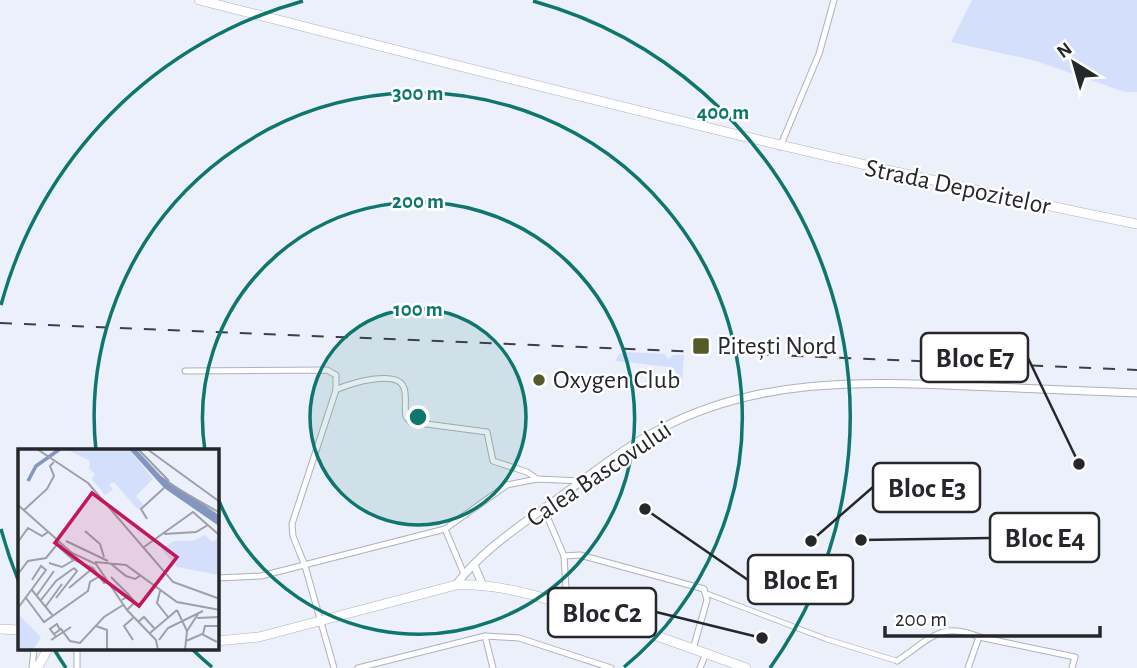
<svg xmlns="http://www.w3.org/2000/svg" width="1137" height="668" font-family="'Alegreya Sans',sans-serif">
<rect width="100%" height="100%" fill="#ebf0fb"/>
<g fill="#d4e0fb">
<polygon points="972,0 1137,0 1137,92 1125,92 1036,61 951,42"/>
<polygon points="628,352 665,354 668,359 673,355 684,355 682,386 674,385 676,372 670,367 615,361 619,354"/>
</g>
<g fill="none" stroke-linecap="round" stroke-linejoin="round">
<defs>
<polyline id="pedestrian" points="708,594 826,639 897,661"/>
<g id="minor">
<polyline points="780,147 819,54 834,0"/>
<polyline points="185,371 327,370 336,375 336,390 292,524 293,536 305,566 334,668"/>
<path d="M336 390C349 383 398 369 404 388 407 397 404 408 406 417L411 422 487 432 493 461 527 472 537 479"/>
<polyline points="544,509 564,556 567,605"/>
<polyline points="445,529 464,574"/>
<polyline points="564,556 580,555 704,589 707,600 693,649"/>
<polyline points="217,578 261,576 445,529 507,485 537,479 582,481"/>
<polyline points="485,636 493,668"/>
<path d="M897 661C929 640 941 620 979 637"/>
<polyline points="32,668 34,649"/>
<polyline points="77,668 77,649"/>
<polyline points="358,668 485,636 519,638 611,668"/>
<polyline points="700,668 706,653"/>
<polyline points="968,668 979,637 1075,657 1072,668"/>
</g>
<g id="tertiary">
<polyline points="474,565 483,586"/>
<path d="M456 585C482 549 526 522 561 496 593 473 626 446 662 428 758 378 862 381 968 386 1024 388 1081 391 1137 393"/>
</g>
<g id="primary">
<path d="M199 0C511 79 821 160 1137 224"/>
<polyline points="0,629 19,630"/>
<path d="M217 641 259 637 456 585C510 583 563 604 613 621 658 636 702 652 746 668"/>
<polyline points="37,668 48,649"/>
</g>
</defs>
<use href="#pedestrian" stroke="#acb1bc" stroke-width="6"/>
<use href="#minor" stroke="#acb1bc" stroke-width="7"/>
<use href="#tertiary" stroke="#acb1bc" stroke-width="9"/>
<use href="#primary" stroke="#acb1bc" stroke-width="10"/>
<use href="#pedestrian" stroke="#fff" stroke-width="4.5"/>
<use href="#minor" stroke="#fff" stroke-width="5"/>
<use href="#tertiary" stroke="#fff" stroke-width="7"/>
<use href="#primary" stroke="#fff" stroke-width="9"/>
<polyline stroke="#3d3f44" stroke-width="2" stroke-dasharray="12 12" stroke-linecap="butt" points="0,323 1137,370"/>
</g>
<circle cx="418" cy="417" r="108" fill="#0f766e" fill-opacity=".12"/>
<g fill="none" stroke="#0f766e" stroke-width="3.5">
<circle cx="418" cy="417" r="108"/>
<path d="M205 451A216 216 0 1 1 217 496"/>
<path d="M212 667A324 324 0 0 1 193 650M96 451A324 324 0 1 1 624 667"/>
<path d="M66 668A432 432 0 0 1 54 649M19 582A432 432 0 0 1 1 529M1 305A432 432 0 0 1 303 1M533 1A432 432 0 0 1 770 668"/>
</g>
<g fill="#545b29" stroke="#fff" stroke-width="2.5">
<rect x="692" y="337" width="18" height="18" rx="3.5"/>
<circle cx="539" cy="380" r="7"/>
</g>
<g text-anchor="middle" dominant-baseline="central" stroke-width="5" stroke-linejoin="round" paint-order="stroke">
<g font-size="26" fill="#25272b" stroke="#fff">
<text transform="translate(958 187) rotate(12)">Strada Depozitelor</text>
<text transform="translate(599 474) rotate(-34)">Calea Bascovului</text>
</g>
<g font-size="26" fill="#25272b" stroke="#fff" text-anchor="start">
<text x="717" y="346">Pitești Nord</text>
<text x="553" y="380">Oxygen Club</text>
</g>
</g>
<g transform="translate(18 449)">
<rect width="201" height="201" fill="#ebf0fb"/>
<path d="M48 0H111L135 30 118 47 126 56 121 61 115 55 96 33 91 35 95 41 87 46 74 30 77 25 71 20 72 12ZM187 86 194 93 201 88V126L159 118 143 100 156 92H175ZM0 165 23 188 15 201H0Z" fill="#d4e0fb"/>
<path d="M111 0H118L143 27 201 66V77L146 39Z" fill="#8496c0"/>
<path fill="none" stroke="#8496c0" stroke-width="3.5" d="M10 32 18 17 42 0"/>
<path fill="none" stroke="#9ca0a8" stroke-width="2" d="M19 0 70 34 155 133 202 150M120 0 151 32M129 0 202 53M150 34 202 64M0 56 54 104 78 115 109 161 138 191 140 201M6 61 29 40 36 27 32 17 36 13M129 70 123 60 146 39M67 82 82 95 86 108M146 85 178 83 190 76M48 92 90 112M0 93 10 79 24 87 30 83M44 95 42 99 54 110 75 119 86 134 90 132M126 98 175 63 200 85M77 113 108 116 159 153 202 161M31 114 44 118 56 111M92 114 108 127 117 130 123 126M0 125 10 112 28 109 41 93M93 128 111 146M51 139 75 119M14 141 35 167M142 142 139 154 150 168M19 146 36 122M8 149 26 173 70 142 72 133 82 127M38 149 59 122 56 119M23 151 38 132 56 119M104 151 111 146 117 153 109 161M28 157 44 135M0 159 28 121 23 117 14 131M159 161 169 182M179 169 202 168M120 173 126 168 136 179M78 177 89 181V201M132 184 159 161M36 185 43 180 52 192 62 194 86 168 105 156M185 185 187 177H202M38 188 32 180 39 175 42 181M33 191 53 178M115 191 106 177 115 169M141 191 150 179 185 162M168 192 184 185 199 193M167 201 169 182 180 165"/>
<path fill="#c2185b" fill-opacity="0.15" stroke="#c2185b" stroke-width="3.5" d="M74 44 159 108 121 157 37 94Z"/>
<rect width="201" height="201" fill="none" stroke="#25272b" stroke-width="3.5"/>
</g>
<circle cx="418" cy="417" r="10" fill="#0f766e" stroke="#fff" stroke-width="3.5"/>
<g font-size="21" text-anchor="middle" font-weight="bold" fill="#0f766e" stroke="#fff" stroke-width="5" stroke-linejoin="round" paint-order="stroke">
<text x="418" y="100">300 m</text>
<text x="723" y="119">400 m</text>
<text x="418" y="208">200 m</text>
<text x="418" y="316">100 m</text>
</g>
<path fill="none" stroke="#25272b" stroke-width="2.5" d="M1079 464L1028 358M811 541L873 487M861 540L990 538M645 509L748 580M762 638L656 612"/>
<g fill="#25272b" stroke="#fff" stroke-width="2.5">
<circle cx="1079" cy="464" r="7"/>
<circle cx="811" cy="541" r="7"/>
<circle cx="861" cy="540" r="7"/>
<circle cx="645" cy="509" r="7"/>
<circle cx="762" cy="638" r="7"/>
</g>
<g fill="#fff" stroke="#25272b" stroke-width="2.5">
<rect x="921" y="333" width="107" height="49" rx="7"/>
<rect x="873" y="463" width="107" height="49" rx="7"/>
<rect x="990" y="513" width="109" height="49" rx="7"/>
<rect x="748" y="555" width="105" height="49" rx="7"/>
<rect x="548" y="588" width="108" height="49" rx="7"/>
</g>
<g font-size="28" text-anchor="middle" font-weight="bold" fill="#25272b">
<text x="975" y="367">Bloc E7</text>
<text x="927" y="497">Bloc E3</text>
<text x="1045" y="547">Bloc E4</text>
<text x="801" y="589">Bloc E1</text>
<text x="602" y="622">Bloc C2</text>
</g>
<g transform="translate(1074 63) rotate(323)" stroke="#ffffff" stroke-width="5" paint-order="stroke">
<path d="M0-5L12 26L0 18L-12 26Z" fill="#25272b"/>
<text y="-10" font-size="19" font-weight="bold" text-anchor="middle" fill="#25272b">N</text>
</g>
<path d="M885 626v10h215v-10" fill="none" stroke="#25272b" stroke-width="3.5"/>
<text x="895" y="626" font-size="21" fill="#25272b" stroke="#ffffff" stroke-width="5" paint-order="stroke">200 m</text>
</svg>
